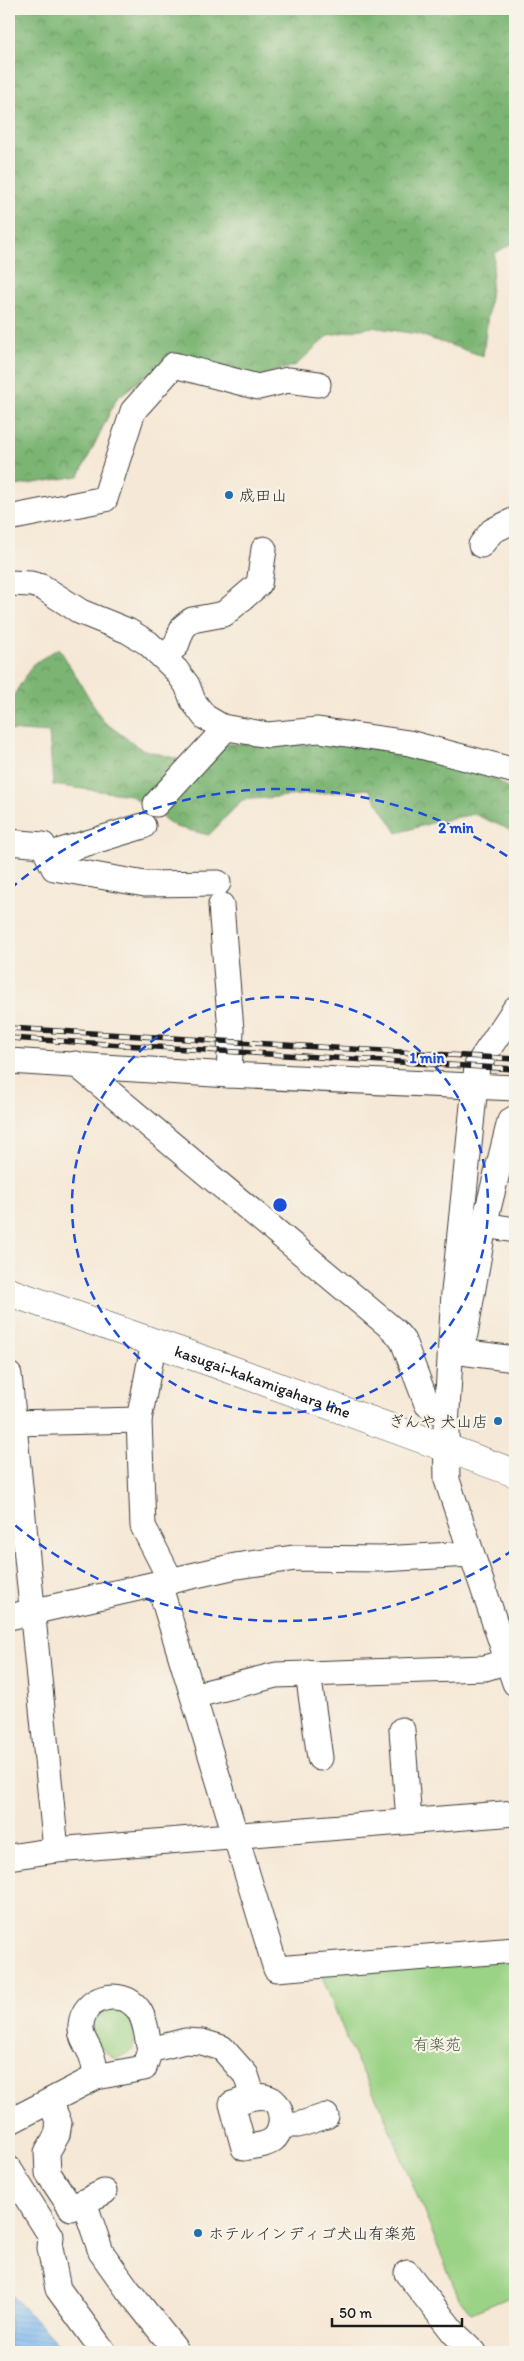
<svg xmlns="http://www.w3.org/2000/svg" width="524" height="2361" font-family="Itim,'Klee One',sans-serif">
<defs>
<pattern id="forest-crowns" width="20" height="18" patternUnits="userSpaceOnUse" patternTransform="scale(1.25)"><rect width="20" height="18" fill="#7cb573"/><path d="M2 6a3 3 0 1 1 6 0M12 15a3 3 0 1 1 6 0" fill="none" stroke="#65925e"/></pattern>
<pattern id="water-rules" width="6" height="5" patternUnits="userSpaceOnUse" patternTransform="scale(1.25)"><rect width="6" height="5" fill="#7db8ef"/><path d="M0 2.5h6" fill="none" stroke="#6b9ecc"/></pattern>
</defs>
<rect width="100%" height="100%" fill="#f7f3e8"/>
<filter id="ink" filterUnits="userSpaceOnUse"><feTurbulence type="fractalNoise" baseFrequency=".02" numOctaves="2"/><feDisplacementMap in="SourceGraphic" scale="10" xChannelSelector="R" yChannelSelector="G"/><feConvolveMatrix kernelMatrix="1 2 1 2 8 2 1 2 1" color-interpolation-filters="sRGB"/></filter>
<filter id="wash" filterUnits="userSpaceOnUse"><feTurbulence type="fractalNoise" baseFrequency=".0096" numOctaves="4" result="noise"/><feDisplacementMap in="SourceGraphic" scale="20" xChannelSelector="R" yChannelSelector="G"/><feGaussianBlur stdDeviation="1.12" result="paint"/><feColorMatrix in="noise" values="0 0 0 0 0 0 0 0 0 0 0 0 0 0 0 0 0 1.4 0 .05"/><feComposite in="paint" operator="in"/></filter>
<g filter="url(#wash)">
<rect width="100%" height="100%" fill="#f6e8d6"/>
<g fill="#9bd386" stroke="#5c7851">
<polygon points="515,1959 515,2295 471,2313 459,2298 383,2112 351,2049 321,1974"/>
<path d="M108 2007 126 2012 134 2031 133 2050 116 2059C103 2055 82 2029 95 2016 98 2013 104 2010 108 2007Z"/>
</g>
<g fill="url(#forest-crowns)" stroke="#4c6848">
<polygon points="9,9 515,9 515,242 495,253 483,356 417,334 372,327 329,335 296,365 257,377 175,353 117,398 79,476 9,487"/>
<polygon points="59,648 103,721 141,749 197,764 227,744 360,745 408,752 495,779 515,793 515,832 474,814 435,822 397,833 369,789 242,800 209,835 176,827 130,795 53,785 49,733 9,730 9,703 33,664"/>
</g>
<polygon fill="url(#water-rules)" stroke="#4c6a86" points="9,2291 11,2294 65,2352 9,2352"/>
</g>
<g filter="url(#ink)">
<g fill="none" stroke-linecap="round" stroke-linejoin="round">
<defs>
<g id="minor">
<polyline points="9,518 105,499 133,411 174,365 258,387 288,380 318,384"/>
<polyline points="481,545 492,531 515,520"/>
<polyline points="9,583 31,584 42,587 81,612 128,631 148,643 176,670 187,685 193,701 205,717 222,727 268,735 318,730 409,743 515,771"/>
<polyline points="164,656 176,646 183,627 192,620 224,614 259,584 264,549"/>
<polyline points="156,804 226,728"/>
<polyline points="9,842 43,845 54,868 145,884 218,883"/>
<polyline points="49,857 61,851 143,826"/>
<polyline points="221,905 231,1030 229,1075"/>
<polyline points="515,1009 477,1066 454,1292 446,1427 447,1480 515,1683"/>
<polyline points="9,1061 229,1075 515,1088"/>
<polyline points="76,1064 395,1331 403,1341 427,1404 446,1416"/>
<polyline points="484,1225 515,1230"/>
<polyline points="465,1334 484,1225 510,1121 515,1118"/>
<polyline points="156,1343 151,1357 139,1420 143,1526 171,1581"/>
<polyline points="461,1352 515,1359"/>
<polyline points="9,1375 56,1850"/>
<polyline points="13,1423 139,1420"/>
<polyline points="159,1584 276,1969 515,1950"/>
<polyline points="9,1617 236,1566 295,1558 381,1559 471,1554"/>
<polyline points="308,1673 320,1758"/>
<polyline points="193,1696 276,1675 485,1668 508,1661"/>
<polyline points="402,1730 409,1821"/>
<polyline points="9,1857 56,1850 515,1813"/>
<path d="M96 2077C95 2069 94 2061 91 2054 87 2045 80 2037 81 2026 82 1997 121 1987 138 2009 146 2020 147 2037 150 2050"/>
<path d="M253 2097C257 2097 262 2096 265 2097 285 2100 286 2132 271 2141 264 2146 252 2146 244 2148L232 2104Z"/>
<polyline points="50,2101 59,2123 57,2135 47,2152 48,2173 71,2208 104,2192"/>
<polyline points="9,2122 96,2077 144,2068 150,2050 185,2041 202,2042 222,2048 246,2075 253,2097"/>
<polyline points="281,2125 298,2125 326,2116"/>
<polyline points="9,2169 51,2236 50,2248 58,2289 104,2352"/>
<polyline points="84,2202 101,2252 128,2290 174,2348 175,2352"/>
<polyline points="407,2273 454,2333 474,2352"/>
</g>
<g id="major">
<path id="s1" d="M9 1292 216 1364 515 1473"/>
</g>
</defs>
<use href="#minor" stroke="#3d3b38" stroke-width="27"/>
<use href="#major" stroke="#3d3b38" stroke-width="29"/>
<use href="#minor" stroke="#fff" stroke-width="25"/>
<use href="#major" stroke="#fff" stroke-width="28"/>
<defs>
<g id="rail">
<polyline points="9,1028 515,1059"/>
<polyline points="9,1038 515,1069"/>
</g>
</defs>
<use href="#rail" stroke="#1c1c1c" stroke-width="5.5"/>
<use href="#rail" stroke="#f7f3e8" stroke-width="4" stroke-dasharray="11" stroke-linecap="butt"/>
</g>
</g>
<g fill="none" stroke="#1d4ed8" stroke-width="2.5" stroke-dasharray="9 6">
<circle cx="280" cy="1205" r="208"/>
<path d="M513 1550A416 416 0 0 1 10 1521M10 889A416 416 0 0 1 513 860"/>
</g>
<g fill="#1f6fb2" stroke="#f7f3e8" stroke-width="2">
<circle cx="229" cy="495" r="5"/>
<circle cx="498" cy="1421" r="5"/>
<circle cx="198" cy="2233" r="5"/>
</g>
<g text-anchor="middle" dominant-baseline="central" stroke-width="4.5" stroke-linejoin="round" paint-order="stroke">
<g font-size="16" fill="#1c1c1c" stroke="#f7f3e8" text-anchor="start">
<text x="239" y="495">成田山</text>
<text x="488" y="1421" text-anchor="end">ぎんや 犬山店</text>
<text x="208" y="2233">ホテルインディゴ犬山有楽苑</text>
</g>
<g font-size="16" fill="#1c1c1c" stroke="#f7f3e8">
<text stroke="none"><textPath href="#s1" startOffset="269">kasugai-kakamigahara line</textPath></text>
</g>
<g font-size="16" fill="#485c41" stroke="#f7f3e8">
<text x="437" y="2044">有楽苑</text>
</g>
</g>
<circle cx="280" cy="1205" r="8" fill="#1d4ed8" stroke="#f7f3e8" stroke-width="2.5"/>
<g font-size="15" text-anchor="middle" font-weight="bold" fill="#1d4ed8" stroke="#f7f3e8" stroke-width="4.5" stroke-linejoin="round" paint-order="stroke">
<text x="456" y="833">2 min</text>
<text x="427" y="1063">1 min</text>
</g>
<rect width="524" height="2361" fill="none" stroke="#f7f3e8" stroke-width="30"/>
<path d="M332 2318v8h130v-8" fill="none" stroke="#1c1c1c" stroke-width="2.5"/>
<text x="339" y="2318" font-size="15" fill="#1c1c1c" stroke="#f7f3e8" stroke-width="4" paint-order="stroke">50 m</text>
</svg>
